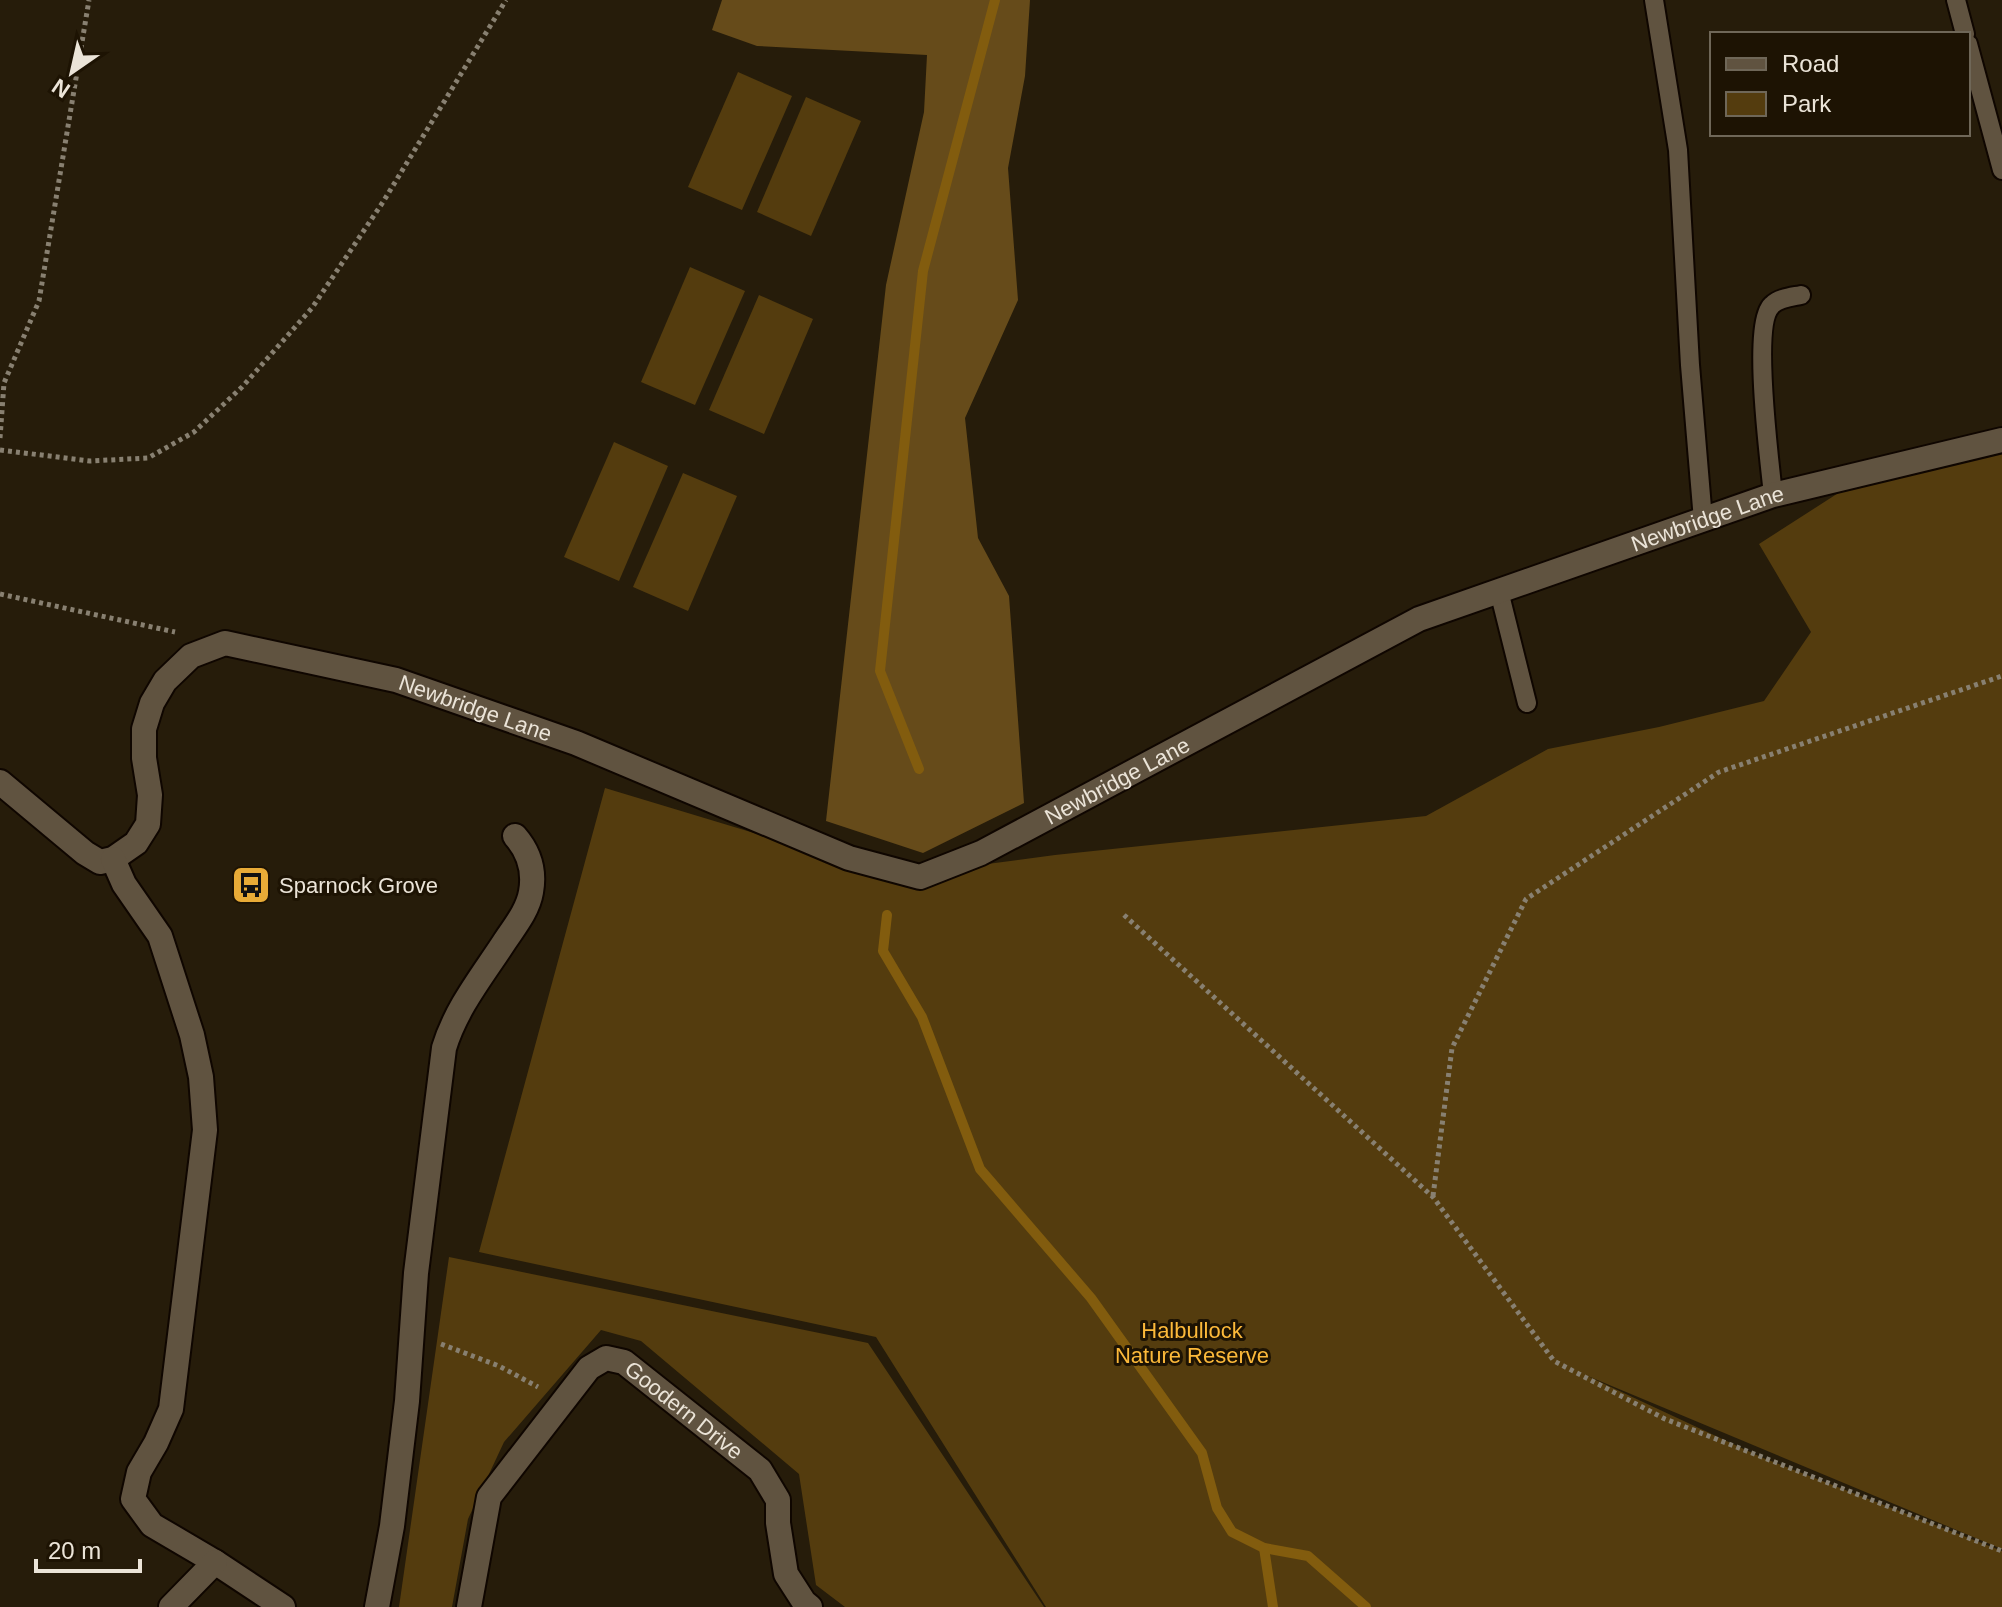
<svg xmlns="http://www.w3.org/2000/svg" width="2002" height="1607" font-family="Arial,sans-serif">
<rect width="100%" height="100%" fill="#261c0a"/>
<g fill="#543c0e">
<polygon points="738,72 792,96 742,210 688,187"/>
<polygon points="806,97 861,121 811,236 757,212"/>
<polygon points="690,267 745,291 695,405 641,382"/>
<polygon points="759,295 813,319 764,434 709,410"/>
<polygon points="614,442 668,466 619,581 564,557"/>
<polygon points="2002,445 2002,1549 1583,1374 1763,1458 2002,1551 2002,1607 1046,1607 876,1337 479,1252 605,788 896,876 1055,855 1426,816 1548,749 1659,727 1764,701 1811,632 1759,544 1871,472"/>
<polygon points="683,473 737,496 688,611 633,587"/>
<polygon points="449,1257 868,1343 1044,1607 845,1607 816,1585 799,1474 641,1341 601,1330 504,1442 468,1519 452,1607 399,1607"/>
</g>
<polygon fill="#664b1a" points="722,0 1030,0 1025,76 1008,168 1018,300 965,418 978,538 1009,596 1024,803 923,853 826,821 886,285 924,112 927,55 757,46 712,30"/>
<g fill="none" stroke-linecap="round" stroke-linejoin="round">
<g stroke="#825c0e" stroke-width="10">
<polyline points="919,769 880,671 923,271 995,0"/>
<polyline points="887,915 883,951 922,1017 980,1169 1091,1298 1202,1453 1217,1508 1232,1532 1264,1548 1308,1556 1366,1607"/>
<polyline points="1264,1548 1273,1607"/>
</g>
<defs>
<g id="lane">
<polyline points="1654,0 1678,150 1690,365 1703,520"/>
<polyline points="1956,0 1965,34"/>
<polyline points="1968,44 2002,170"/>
<path d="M1773 495C1770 463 1751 324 1772 305 1779 298 1791 297 1801 295"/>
<polyline points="1499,591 1527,703"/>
</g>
<g id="street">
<path id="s1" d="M0 782 85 853 100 862 113 859 136 843 148 824 150 795 144 758V729L152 703 165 681 191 656 225 643 396 680 576 743 849 858 920 877 981 853 1419 619 1773 495 2002 440"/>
<polyline points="113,859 124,884 160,936 192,1035 201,1077 205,1130 171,1409 156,1443 139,1472 133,1499 152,1525 215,1562 283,1607"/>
<polyline points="171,1607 215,1562"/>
<path d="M377 1607 392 1526 407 1401 416 1273 444 1048C456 1008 483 975 505 941 515 926 528 910 531 892 535 870 529 852 515 836"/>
<path id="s2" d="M469 1607 489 1497 589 1368 606 1358 624 1362 760 1470 778 1500V1523L786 1574 804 1602 810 1607"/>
</g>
</defs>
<use href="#lane" stroke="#0f0600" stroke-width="22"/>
<use href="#street" stroke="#0f0600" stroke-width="28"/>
<g stroke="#888071" stroke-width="5" stroke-dasharray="4 4" stroke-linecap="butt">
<polyline points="0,438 4,383 39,301 89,0"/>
<polyline points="0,450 90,461 148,458 194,432 242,387 312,308 383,202 506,0"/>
<polyline points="0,594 175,632"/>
<polyline points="1124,915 1433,1197 1554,1361 1665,1419 2002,1551"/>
<polyline points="1433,1196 1452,1048 1526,899 1719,772 2002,676"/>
<polyline points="441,1344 499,1366 538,1387"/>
</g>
<use href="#lane" stroke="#605340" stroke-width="18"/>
<use href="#street" stroke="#605340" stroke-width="24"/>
</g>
<defs>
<symbol id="bus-square" viewBox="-11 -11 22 22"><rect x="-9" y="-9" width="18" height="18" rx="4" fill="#e8ab37" stroke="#1d1303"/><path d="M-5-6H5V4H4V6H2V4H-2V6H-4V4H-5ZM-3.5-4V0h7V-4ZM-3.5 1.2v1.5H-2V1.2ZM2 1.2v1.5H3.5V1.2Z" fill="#111"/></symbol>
</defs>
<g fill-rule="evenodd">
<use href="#bus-square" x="229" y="863" width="44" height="44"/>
</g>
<g text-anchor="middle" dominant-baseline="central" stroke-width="6" stroke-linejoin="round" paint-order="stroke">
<g font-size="22" fill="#ebe4d8" stroke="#1d1303">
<text stroke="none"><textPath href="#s1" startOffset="2016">Newbridge Lane</textPath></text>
<text stroke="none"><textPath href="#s1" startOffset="672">Newbridge Lane</textPath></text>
<text stroke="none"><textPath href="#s1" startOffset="1368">Newbridge Lane</textPath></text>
<text stroke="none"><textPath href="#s2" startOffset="390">Goodern Drive</textPath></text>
</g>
<g font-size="22" fill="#ebe4d8" stroke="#1d1303" text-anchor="start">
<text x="279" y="885">Sparnock Grove</text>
</g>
<g font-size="22" fill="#fcb93a" stroke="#1d1303">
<text x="1192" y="1330">Halbullock<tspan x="1192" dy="25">Nature Reserve</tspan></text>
</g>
</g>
<rect x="1710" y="32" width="260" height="104" fill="#1d1303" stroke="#6f6758" stroke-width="2"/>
<rect x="1726" y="58" width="40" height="12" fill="#605340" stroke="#6f6758" stroke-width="2"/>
<text x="1782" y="72" font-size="24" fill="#ebe4d8">Road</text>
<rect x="1726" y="92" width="40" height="24" fill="#543c0e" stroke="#6f6758" stroke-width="2"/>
<text x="1782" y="112" font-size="24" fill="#ebe4d8">Park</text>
<g transform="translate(72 72) rotate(214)" stroke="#1d1303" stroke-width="6" paint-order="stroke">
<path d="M0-6L14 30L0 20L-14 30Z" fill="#ebe4d8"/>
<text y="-12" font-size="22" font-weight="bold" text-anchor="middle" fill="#ebe4d8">N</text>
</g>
<path d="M36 1559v12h104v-12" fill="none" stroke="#ebe4d8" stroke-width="4"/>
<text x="48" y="1559" font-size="24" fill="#ebe4d8" stroke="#1d1303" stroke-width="6" paint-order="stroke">20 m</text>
</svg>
